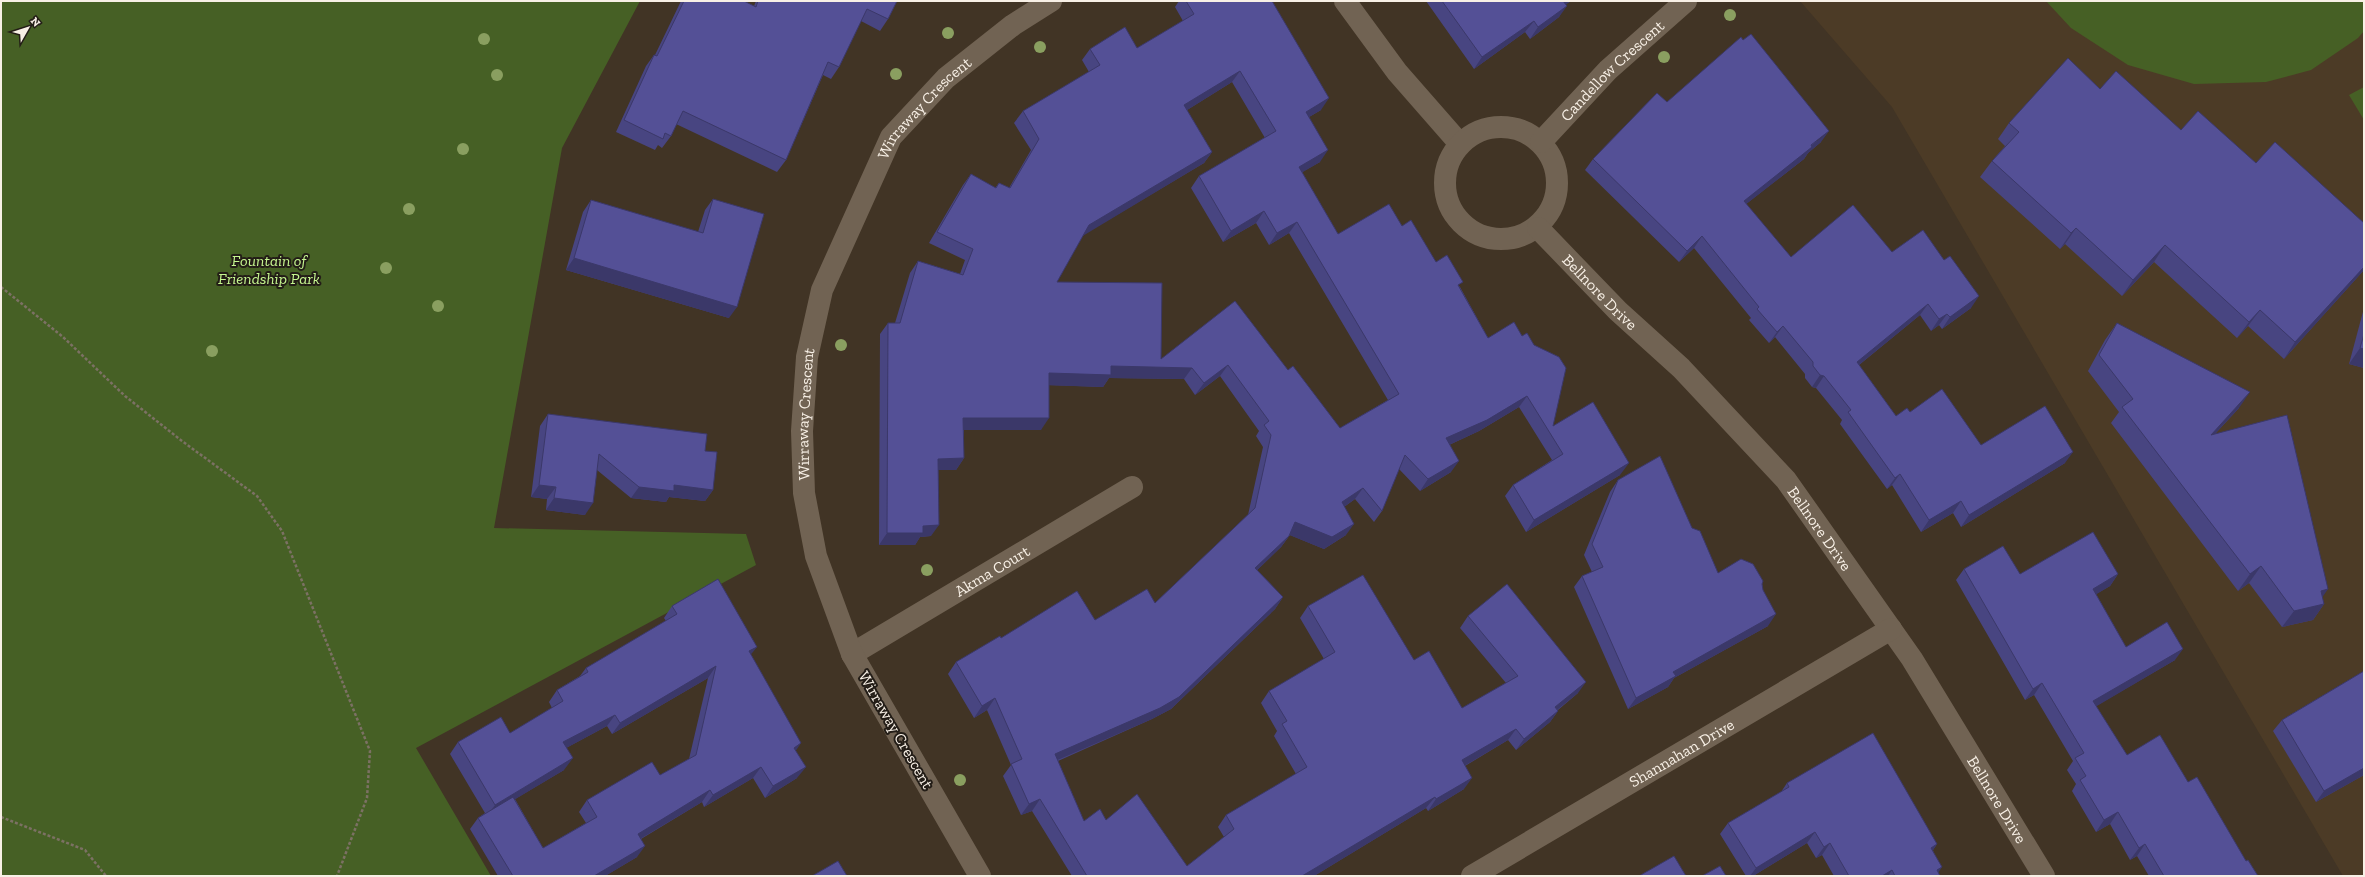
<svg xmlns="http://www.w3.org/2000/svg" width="2365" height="877" font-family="'Zilla Slab',serif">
<rect width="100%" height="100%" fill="#413425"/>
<polygon fill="#4c3b26" points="1800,1 2364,1 2364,876 2343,876 1892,107"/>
<g fill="#466025">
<polygon points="1,1 640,1 562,148 494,528 746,534 756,565 416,748 491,876 1,876"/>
<polygon points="2046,1 2364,1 2364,31 2358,38 2311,70 2266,82 2194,84 2128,65 2071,28"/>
<polygon points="2364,87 2364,120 2349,95"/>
</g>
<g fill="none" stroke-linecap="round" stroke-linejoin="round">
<g stroke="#7c7164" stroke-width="2.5" stroke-dasharray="3 2" stroke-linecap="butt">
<polyline points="1,287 63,337 125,396 182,441 257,496 282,531 370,751 367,798 337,876"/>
<polyline points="1,817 85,850 106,876"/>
</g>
<g stroke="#716353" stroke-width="22">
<polyline points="1345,1 1397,72 1460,144"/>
<circle cx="1501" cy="183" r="56"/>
<path id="s1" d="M1541 142 1608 70 1686 1"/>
<path id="s2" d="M1538 228 1618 311 1681 368 1786 480 1912 659 2044 876"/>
<path id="s3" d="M852 654 1132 487"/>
<path id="s4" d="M980 876 852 654 816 556 804 493 802 431 807 357 822 290 891 137 946 78 1013 25 1051 1"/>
<path id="s5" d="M1472 876 1891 629"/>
</g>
</g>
<g fill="#8a9f60">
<circle cx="1730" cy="15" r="6"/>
<circle cx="948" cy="33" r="6"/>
<circle cx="484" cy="39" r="6"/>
<circle cx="1040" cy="47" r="6"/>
<circle cx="1664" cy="57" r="6"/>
<circle cx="896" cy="74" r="6"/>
<circle cx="497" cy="75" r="6"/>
<circle cx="463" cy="149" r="6"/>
<circle cx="409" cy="209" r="6"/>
<circle cx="386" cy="268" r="6"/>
<circle cx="438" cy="306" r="6"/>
<circle cx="841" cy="345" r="6"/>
<circle cx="212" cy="351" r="6"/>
<circle cx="927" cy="570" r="6"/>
<circle cx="960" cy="780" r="6"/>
</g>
<g fill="#484581" fill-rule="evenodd">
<polygon points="681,1 744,1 754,6 756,1 897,1 888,19 880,31 861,21 839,67 831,79 823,75 786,160 777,172 676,124 671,136 662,148 658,145 655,150 616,132 646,66 654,55 655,55"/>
<path d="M1179 1H1272L1321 110 1309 117 1320 162 1302 172 1338 234 1402 226 1460 287 1488 338 1553 426 1620 475 1526 532 1505 496 1513 485 1552 460 1519 407 1479 431 1449 445 1451 472 1420 491 1399 469 1382 511 1374 522 1355 499 1344 507 1346 535 1324 549 1290 535 1281 547 1257 570 1283 597 1275 609 1171 709 1152 719 1058 761 1084 821 1106 820 1187 866 1224 837 1218 827 1226 815 1296 774 1274 736 1277 731 1261 703 1269 691 1324 659 1300 618 1308 606 1414 660 1462 708 1506 683 1460 628 1468 616 1578 693 1558 710V711L1550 722 1516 750 1508 740 1465 766 1464 789 1428 811 1426 808 1314 876H1072L1032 811 1021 815 1003 776 1011 765 987 710 974 718 948 674 956 662 1001 638 1095 620 1155 603 1248 515 1263 447 1256 436 1259 431 1220 376 1195 395 1184 379 1109 378 1103 387 1049 385 1041 430H964V458L956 470H938L931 536 920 537 915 545H879L880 334 888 323H895L910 273 918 261 960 274 965 260 929 243 963 185 971 174 995 188 999 183 1009 188 1031 150 1014 123 1023 111 1089 72 1082 60 1090 49 1137 48 1183 21 1175 7ZM1232 82 1265 138 1199 176 1191 188 1223 242 1256 223 1269 245 1289 233 1388 400 1340 428 1288 370 1161 359 1057 282 1083 235 1204 163 1212 152 1187 110Z"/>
<polygon points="1426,1 1571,1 1566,4 1559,17 1530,39 1525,32 1474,69"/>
<polygon points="2100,89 2181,130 2256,163 2364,223 2364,270 2284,359 2248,326 2237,338 2154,262 2122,296 2065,244 2060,249 1980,177 1992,161 2005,146 1998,139 2009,123"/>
<polygon points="1667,102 1821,142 1808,153 1804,159 1746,204 1791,257 1892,252 1971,308 1942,329 1939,325 1931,331 1920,315 1859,365 1896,416 1910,412 1981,445 2065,463 1961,527 1953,513 1921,532 1892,485 1887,489 1840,424 1842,420 1816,388 1812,387 1805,378 1805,374 1775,337 1769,343 1749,320 1751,318 1694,248 1679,262 1585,170 1593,159"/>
<polygon points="713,199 729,318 566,270 583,212 591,200 698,232 705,210"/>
<polygon points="2364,308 2364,368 2349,364"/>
<polygon points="2117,323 2239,408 2215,434 2322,597 2324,604 2313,620 2282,627 2249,583 2238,591 2111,423 2119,412 2088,371 2105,340"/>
<polygon points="548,414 705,451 713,490 705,501 669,497 666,502 631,498 597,470 585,515 546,510 547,499 531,497 540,426"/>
<polygon points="1618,480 1692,528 1718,573 1762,584 1768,626 1674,678 1668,687 1628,709 1574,587 1582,576 1592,572 1584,555 1610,492"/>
<polygon points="1964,569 2020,574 2118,574 2110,586 2096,594 2126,647 2175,660 2096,706 2127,755 2188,782 2246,861 2258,876 2149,876 2137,856 2130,860 2110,824 2096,832 2072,791 2076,784 2067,770 2073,761 2034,695 2025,700 1956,580"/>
<path d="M672 606 751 655 796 751 797 778 765 798 753 778 704 807 702 802 641 839 637 857 605 876H498L470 829 478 818 485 813 450 754 458 742 510 733 552 708 549 702 557 690 580 676 586 668 666 621 664 618ZM708 678 689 759 660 775 587 800 579 812 586 823 543 848 515 799 564 770 566 748 607 726 612 734Z"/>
<polygon points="2364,671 2364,775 2316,802 2273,731 2282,720"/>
<polygon points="1787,783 1937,844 1933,850 1938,873 1940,876 1834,876 1822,855 1816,858 1807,843 1753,876 1746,876 1720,834 1728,823 1781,792"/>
</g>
<g fill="#3b3869">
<polygon points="1563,1 1571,1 1555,12"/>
<polygon points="1567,6 1559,17 1530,39 1538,27"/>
<polygon points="1534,21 1525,32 1474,69 1482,57"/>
<polygon points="1240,71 1232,82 1176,117 1184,105"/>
<polygon points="1329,98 1321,110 1297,124 1306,112"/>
<polygon points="1829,131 1821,142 1808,153 1804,159 1736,212 1744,201"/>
<polygon points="1328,150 1320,162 1291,179 1299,167"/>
<polygon points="1212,152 1204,163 1081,237 1089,225"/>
<polygon points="1264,211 1256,223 1223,242 1231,231"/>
<polygon points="1297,222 1289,233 1269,245 1277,233"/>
<polygon points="2076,228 2065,244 2060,249 2071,233"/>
<polygon points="1702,236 1694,248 1679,262 1687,251"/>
<polygon points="2165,245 2154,262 2122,296 2133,280"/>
<polygon points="574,258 737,307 729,318 566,270"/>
<polygon points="2364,267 2364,270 2284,359 2295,342"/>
<polygon points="1979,296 1971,308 1942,329 1950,317"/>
<polygon points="1928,304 1920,315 1849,373 1857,362"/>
<polygon points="2260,310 2248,326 2237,338 2249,322"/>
<polygon points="1947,314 1939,325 1931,331 1939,319"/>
<polygon points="1783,326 1775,337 1769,343 1777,332"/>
<polygon points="2360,348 2364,349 2364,368 2349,364"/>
<polygon points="1228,365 1220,376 1195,395 1204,383"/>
<polygon points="1111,366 1192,368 1184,379 1109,378 1103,387 1041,385 1049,373"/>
<polygon points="1820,375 1824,376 1816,388 1812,387"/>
<polygon points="2250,392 2239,408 2199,451 2211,435"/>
<polygon points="1527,396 1519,407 1479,431 1438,450 1446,438"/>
<polygon points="963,418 1049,418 1041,430 955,430"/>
<polygon points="2073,452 2065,463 1961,527 1969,515"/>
<polygon points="964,458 956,470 930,470 938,459"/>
<polygon points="1459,461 1451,472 1420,491 1428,479"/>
<polygon points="1629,463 1620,475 1526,532 1534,520"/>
<polygon points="1900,474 1892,485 1887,489 1895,478"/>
<polygon points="539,485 556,487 547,499 531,497"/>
<polygon points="674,485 713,490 705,501 669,497 666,502 631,498 639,487"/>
<polygon points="1363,488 1355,499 1334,514 1342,502"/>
<polygon points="554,498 593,503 585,515 546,510"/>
<polygon points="1961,501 1953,513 1921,532 1929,520"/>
<polygon points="1295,522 1354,524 1346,535 1324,549 1287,534"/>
<polygon points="939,525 931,536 920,537 915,545 879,545 887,533 923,526"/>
<polygon points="1289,536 1281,547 1247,580 1255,568"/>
<polygon points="2261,566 2249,583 2238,591 2250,574"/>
<polygon points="2118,574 2110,586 2085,601 2093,589"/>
<polygon points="2328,589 2317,605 2321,591"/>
<polygon points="1283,597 1275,609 1171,709 1152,719 1046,765 1055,754"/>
<polygon points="2324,604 2313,620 2282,627 2294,611"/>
<polygon points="1776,614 1768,626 1674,678 1668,687 1628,709 1636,698 1673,672"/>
<polygon points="757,647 748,658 749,651"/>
<polygon points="2183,649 2175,660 2085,713 2093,701"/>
<polygon points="716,666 708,678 612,734 620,723"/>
<polygon points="1586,682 1578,693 1547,718 1555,707"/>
<polygon points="2042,683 2034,695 2025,700 2033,689"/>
<polygon points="995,698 987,710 974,718 982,706"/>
<polygon points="1558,711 1550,722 1516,750 1524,739"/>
<polygon points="615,715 607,726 555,754 563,742"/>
<polygon points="1516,729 1508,740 1454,772 1462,760"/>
<polygon points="801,743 793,755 794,748"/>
<polygon points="573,758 564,770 487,816 495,805"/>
<polygon points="761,767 753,778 704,807 713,795"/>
<polygon points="806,767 797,778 765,798 773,786"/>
<polygon points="2364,768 2364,775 2316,802 2324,791"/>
<polygon points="1472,778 1464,789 1428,811 1436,799"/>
<polygon points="710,790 702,802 630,845 638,834"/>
<polygon points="1435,797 1426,808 1314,876 1302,876"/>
<polygon points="1040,799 1032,811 1021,815 1029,804"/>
<polygon points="2118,812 2110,824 2096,832 2104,820"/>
<polygon points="1815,832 1807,843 1753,876 1750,876 1756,868"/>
<polygon points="1830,843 1822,855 1816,858 1824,847"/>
<polygon points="1937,844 1929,856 1931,848"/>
<polygon points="2145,844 2137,856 2130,860 2139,848"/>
<polygon points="645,846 637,857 605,876 594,876"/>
<polygon points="1942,867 1936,876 1937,870"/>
<polygon points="1892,870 1888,876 1882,876"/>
</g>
<g fill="#545096" stroke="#3b3869" fill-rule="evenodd">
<polygon points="684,1 744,1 756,7 758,1 897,1 888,19 867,9 839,67 828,62 786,160 683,111 671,136 665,133 663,139 624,120 654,55 657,56"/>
<path d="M1186 1H1272L1329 98 1306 112 1328 150 1299 167 1338 234 1389 204 1402 226 1411 220 1436 262 1447 255 1463 282 1458 285 1488 338 1514 322 1522 336 1527 333 1534 345 1559 357 1566 368 1553 426 1593 402 1629 463 1534 520 1513 485 1563 454 1527 396 1487 420 1446 438 1459 461 1428 479 1405 455 1382 511 1363 488 1342 502 1354 524 1332 537 1295 522 1289 536 1255 568 1283 597 1179 697 1160 708 1055 754 1084 821 1100 809 1106 820 1137 794 1187 866 1234 829 1226 815 1307 767 1282 724 1287 721 1269 691 1335 652 1308 606 1363 575 1414 660 1429 651 1462 708 1518 676 1468 616 1507 584 1586 682 1555 707 1558 711 1524 739 1516 729 1462 760 1472 778 1436 799 1435 797 1302 876H1087L1040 799 1029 804 1011 764 1022 759 995 698 982 706 956 662 1000 636 1001 638 1077 591 1095 620 1147 589 1155 603 1255 508 1271 435 1264 425 1269 421 1228 365 1204 383 1192 368 1111 366V375L1049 373V418H963L964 458 938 459 939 525 923 526V533H887L888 323H900L918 261 963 275 973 249 937 232 971 174 996 188 999 183 1010 188 1039 139 1023 111 1100 65 1090 49 1125 27 1137 48 1194 14ZM1240 71 1276 131 1199 176 1231 231 1264 211 1277 233 1297 222 1399 394 1340 428 1293 366 1288 370 1235 301 1161 359 1162 283 1057 282 1089 225 1212 152 1184 105Z"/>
<polygon points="1442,1 1563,1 1567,6 1538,27 1534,21 1482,57"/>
<polygon points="1751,34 1829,131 1811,145 1812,147 1744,201 1791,257 1853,205 1892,252 1923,230 1944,260 1950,256 1979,296 1950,317 1947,314 1939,319 1928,304 1857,362 1896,416 1907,408 1910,412 1942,389 1981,445 2045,406 2073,452 1969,515 1961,501 1929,520 1900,474 1895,478 1848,412 1851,410 1824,376 1820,375 1813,366 1813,362 1783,326 1777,332 1757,309 1759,307 1702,236 1687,251 1593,159 1657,93 1667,102 1741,37 1743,40"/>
<polygon points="2068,58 2100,89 2116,71 2181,130 2198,111 2256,163 2275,142 2364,223 2364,267 2295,342 2260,310 2249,322 2165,245 2133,280 2076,228 2071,233 1992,161 2019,132 2009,123"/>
<polygon points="713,199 764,214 737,307 574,258 591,200 703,233"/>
<polygon points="2117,323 2250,392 2211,435 2287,415 2328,589 2321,591 2324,604 2294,611 2261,566 2250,574 2122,407 2133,399 2099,355"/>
<polygon points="2364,334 2364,349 2360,348"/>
<polygon points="548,414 707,434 705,451 717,452 713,490 674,485 674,491 639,487 599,454 593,503 554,498 556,487 539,485"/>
<polygon points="1660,456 1692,528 1700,531 1718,573 1741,559 1753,564 1763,581 1762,584 1763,590 1776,614 1673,672 1676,676 1636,698 1582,576 1603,567 1592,544 1618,480"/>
<polygon points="2093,532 2118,574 2093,589 2126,647 2167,622 2183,649 2093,701 2127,755 2160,735 2188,782 2197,777 2246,861 2248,860 2258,876 2164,876 2145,844 2139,848 2118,812 2104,820 2080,780 2086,776 2075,758 2084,753 2042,683 2033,689 1964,569 2003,546 2020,574"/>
<polygon points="718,579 757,647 749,651 801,743 794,748 806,767 773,786 761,767 713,795 710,790 638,834 645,846 594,876 513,876 478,818 513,797 543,848 597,817 587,800 652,762 660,775 696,755 716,666 620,723 615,715 563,742 573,758 495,805 458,742 501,717 510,733 563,701 557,690 588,672 586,668 677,614 672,606"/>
<polygon points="2364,671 2364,768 2324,791 2282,720"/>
<polygon points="1873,733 1937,844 1931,848 1942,867 1937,870 1940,876 1895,876 1892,870 1882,876 1849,876 1830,843 1824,847 1815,832 1756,868 1728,823 1789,787 1787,783"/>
<polygon points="1674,856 1686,876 1639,876"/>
<polygon points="838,861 847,876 812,876"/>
<polygon points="1720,866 1726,876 1702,876"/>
</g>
<g text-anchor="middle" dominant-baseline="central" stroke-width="4" stroke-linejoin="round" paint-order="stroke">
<g font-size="16" fill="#f8f0e6" stroke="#231d17">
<text stroke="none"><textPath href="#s1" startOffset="101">Candellow Crescent</textPath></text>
<text stroke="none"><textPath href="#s4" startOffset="841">Wirraway Crescent</textPath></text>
<text stroke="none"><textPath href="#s2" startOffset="89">Bellnore Drive</textPath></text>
<text stroke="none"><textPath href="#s4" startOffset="504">Wirraway Crescent</textPath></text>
<text stroke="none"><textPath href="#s2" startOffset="413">Bellnore Drive</textPath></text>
<text stroke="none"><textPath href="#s3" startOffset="163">Akma Court</textPath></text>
<text transform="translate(896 730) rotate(60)">Wirraway Crescent</text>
<text stroke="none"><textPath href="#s5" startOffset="243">Shannahan Drive</textPath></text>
<text stroke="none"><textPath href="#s2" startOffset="737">Bellnore Drive</textPath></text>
</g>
<g font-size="16" font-style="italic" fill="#c6f790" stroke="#231d17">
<text x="269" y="260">Fountain of<tspan x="269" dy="18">Friendship Park</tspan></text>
</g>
</g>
<rect width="2365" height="877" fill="none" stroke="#f8f0e6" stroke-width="4"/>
<g transform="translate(28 28) rotate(51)" stroke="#231d17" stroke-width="3" paint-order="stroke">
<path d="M0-3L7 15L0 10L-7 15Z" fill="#f8f0e6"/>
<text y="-6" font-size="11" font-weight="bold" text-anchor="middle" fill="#f8f0e6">N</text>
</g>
</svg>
